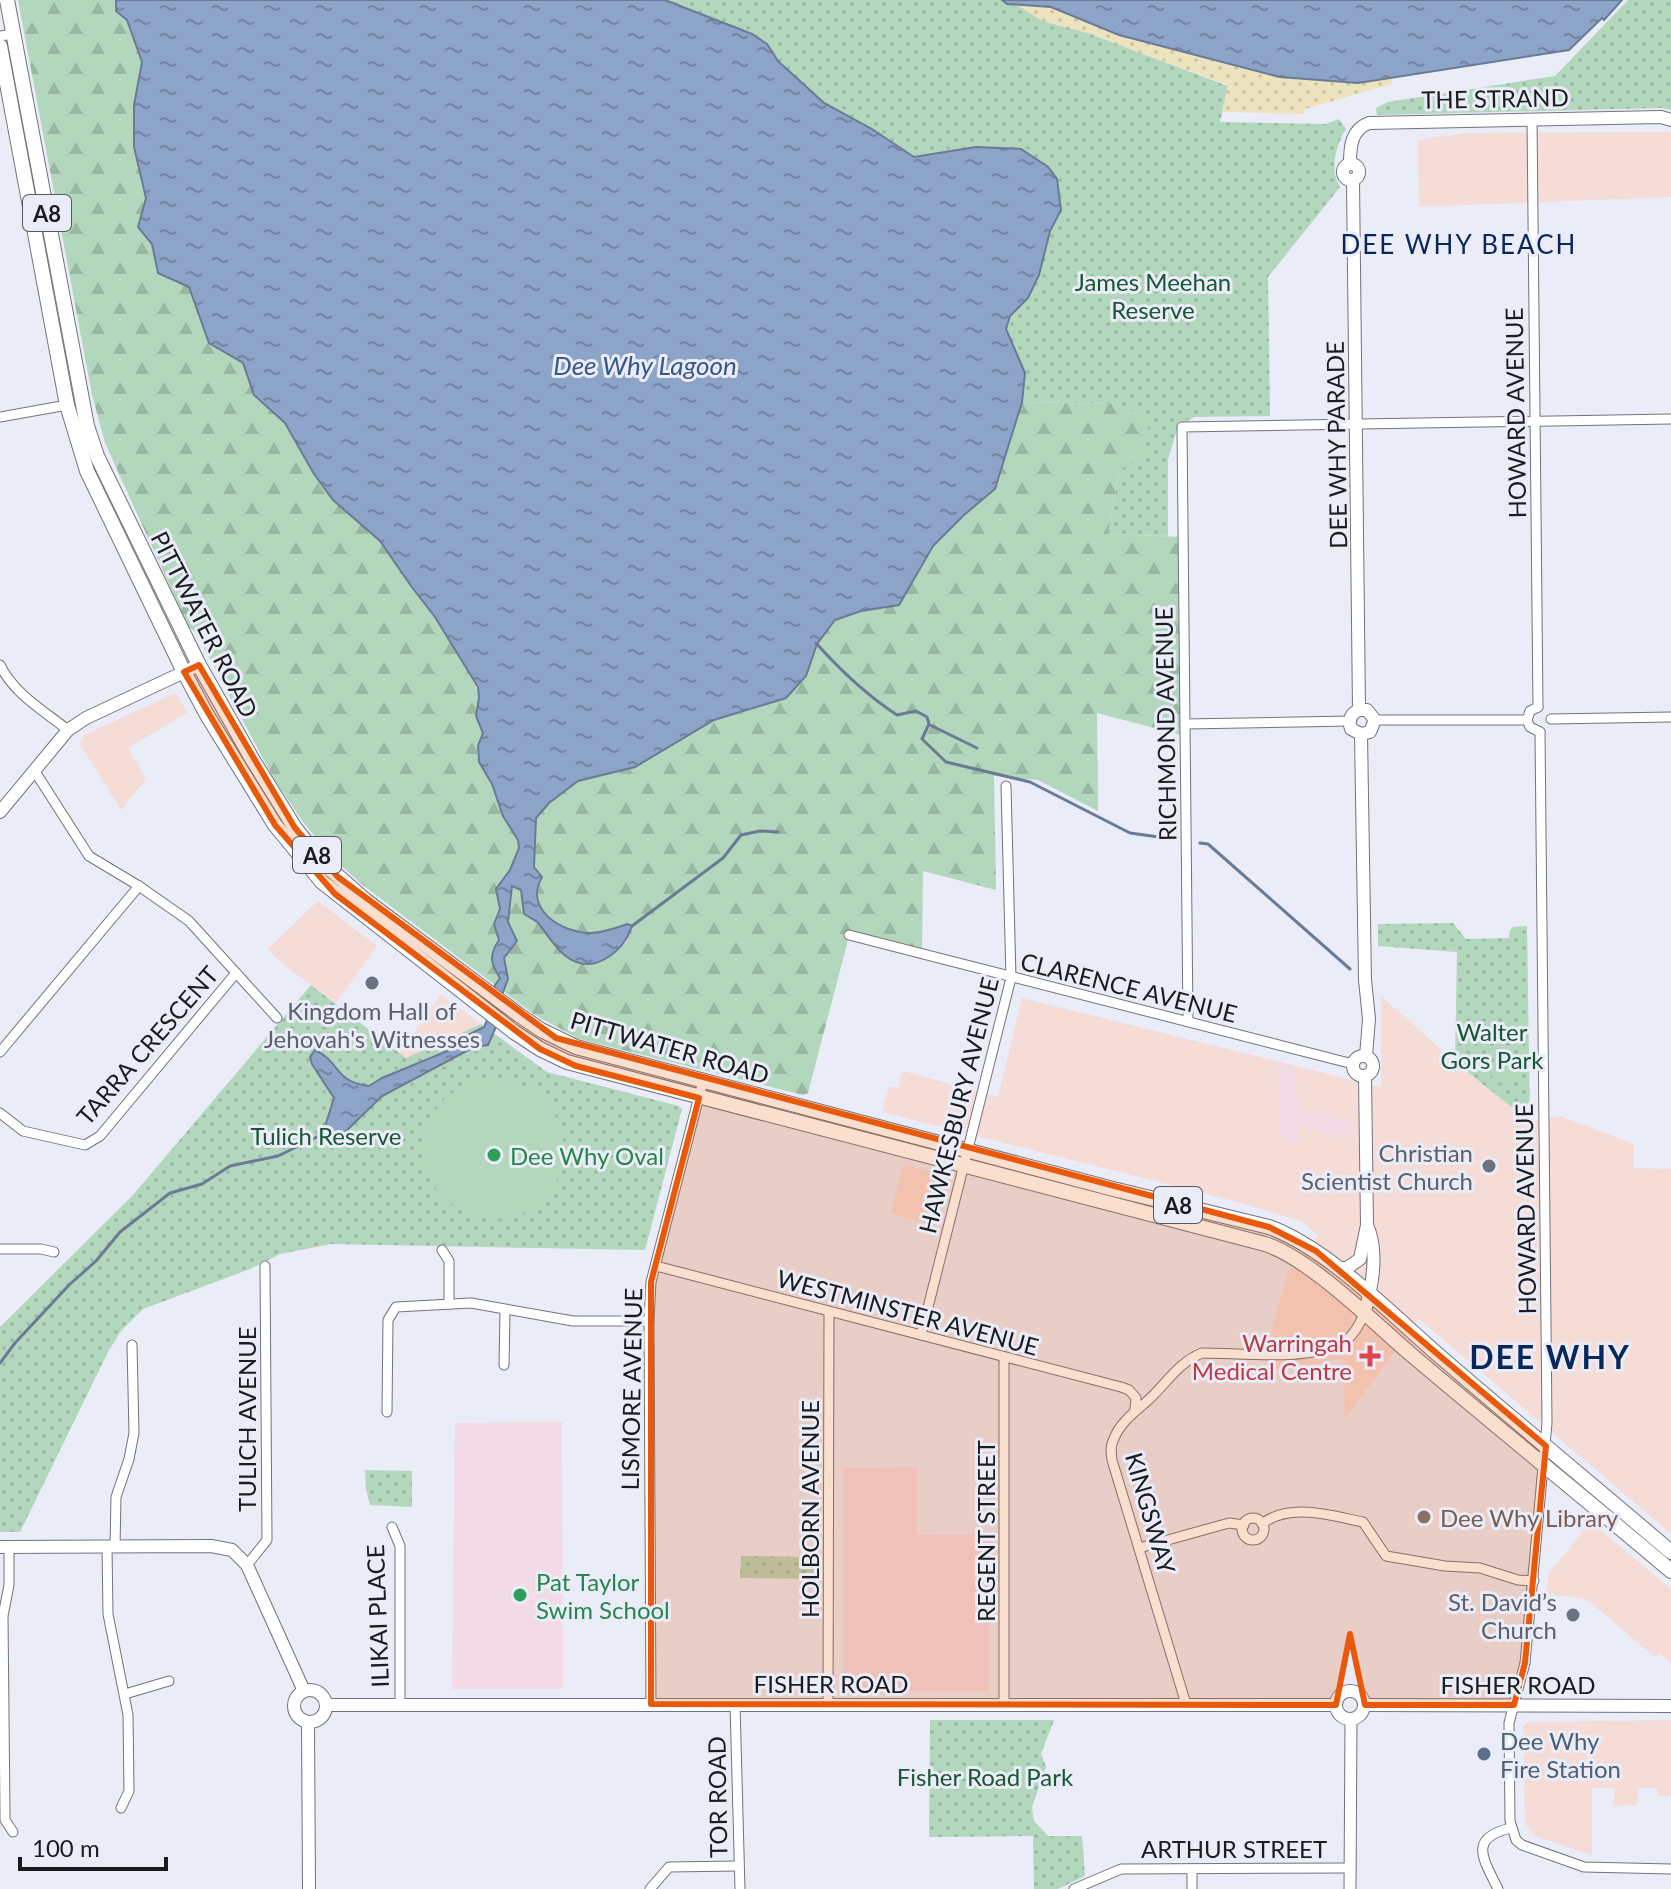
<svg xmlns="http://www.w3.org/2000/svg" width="1671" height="1889" font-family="Lato,sans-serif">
<defs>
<pattern id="grass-dots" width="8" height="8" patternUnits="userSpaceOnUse" patternTransform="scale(2)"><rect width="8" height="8" fill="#b3d7bd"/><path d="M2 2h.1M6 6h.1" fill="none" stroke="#99b8a2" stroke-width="1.8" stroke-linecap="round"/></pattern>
<pattern id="forest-firs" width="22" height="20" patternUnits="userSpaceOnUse" patternTransform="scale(2)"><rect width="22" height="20" fill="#b3d7bd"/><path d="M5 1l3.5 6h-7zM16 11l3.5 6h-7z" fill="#99b8a2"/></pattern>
<pattern id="sand-dots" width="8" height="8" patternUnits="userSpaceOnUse" patternTransform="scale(2)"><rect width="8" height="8" fill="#ede3be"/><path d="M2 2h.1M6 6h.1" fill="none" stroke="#cbc2a3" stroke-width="1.8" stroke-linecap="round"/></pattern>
<pattern id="water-ripples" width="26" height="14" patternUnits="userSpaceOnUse" patternTransform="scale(2)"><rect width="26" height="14" fill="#8ca4c8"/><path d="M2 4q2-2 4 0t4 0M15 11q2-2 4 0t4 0" fill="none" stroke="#7285a2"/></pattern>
</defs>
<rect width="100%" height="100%" fill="#eaecf7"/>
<g fill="#f6dcd7">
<polygon points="1671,132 1671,197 1419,207 1418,140 1466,133"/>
<polygon points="173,694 178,696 187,713 128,748 146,779 121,810 80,744 84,735"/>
<polygon points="318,901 377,946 336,1003 280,962 268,949"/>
<polygon points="441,995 481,1024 407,1058 399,1053"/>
<polygon points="1381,996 1455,1062 1529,1122 1560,1116 1634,1144 1634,1168 1671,1169 1671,1534 1419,1319 1345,1419 1343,1358 1296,1369 1273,1369 1271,1334 1288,1271 1318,1235 1301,1221 1230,1200 882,1112 889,1086 898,1088 903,1071 998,1097 1022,998 1381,1087"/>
<polygon points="903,1165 948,1175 935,1226 891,1213"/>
<polygon points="1591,1522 1671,1589 1671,1663 1659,1653 1655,1657 1586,1599 1546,1594 1549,1573"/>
<polygon points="1671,1720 1671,1796 1658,1796 1657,1788 1638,1788 1637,1805 1614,1806 1614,1788 1592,1788 1592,1855 1535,1836 1525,1823 1523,1727 1527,1722"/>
</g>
<g fill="#f3dbe6">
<polygon points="1278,1063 1296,1068 1297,1107 1352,1121 1352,1140 1297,1126 1297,1143 1280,1139"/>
<polygon points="562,1422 563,1689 452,1689 455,1423"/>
<polygon points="917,1467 917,1534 990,1535 990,1691 843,1690 843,1468"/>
</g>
<g fill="url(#grass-dots)">
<path d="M665 0H1009L1043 21 1088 33 1228 86 1220 122 1325 124 1339 119 1346 129C1336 145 1329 170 1340 187L1268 277 1270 416 1194 417 1178 426 1168 460V536L1108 534 1119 470 1117 404 1022 402 1025 373 1006 329 1010 316 1028 298 1039 275 1050 231 1061 210 976 147 914 157 872 129 824 103 778 60 767 44 752 34Z"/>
<polygon points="1628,0 1671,0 1671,110 1662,108 1377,115 1376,108 1388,102 1555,76"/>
<polygon points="1453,923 1466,939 1509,938 1510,930 1513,927 1527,926 1530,1122 1455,1062 1457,952 1378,946 1378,924"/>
<polygon points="311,985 406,1058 481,1024 547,1072 679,1106 682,1109 645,1250 331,1244 280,1254 250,1269 143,1309 121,1331 108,1352 20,1532 0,1532 0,1327 133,1195"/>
<polygon points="365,1470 412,1471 412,1507 370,1505 366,1489"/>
<polygon points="741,1556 814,1557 814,1579 740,1578"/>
<polygon points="930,1720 1054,1720 1041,1754 1046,1767 1032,1807 1034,1821 1048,1836 1082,1836 1085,1876 1058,1889 1034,1889 1033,1836 929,1837"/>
</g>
<g fill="url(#forest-firs)">
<path d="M18 0H116L115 6 127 20 142 62 134 105V147L146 198 138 227 152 244 158 273 189 287 209 343 243 363 254 395 285 423 314 474 333 500 380 541 411 586 435 617 475 681 479 698 476 716 483 733 477 752 479 762 492 784 503 816 518 840 519 848 510 870 496 889 500 909 494 924 499 940C490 954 489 964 500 978L495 985 360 883 331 856 303 822 274 779 196 633 188 626 105 443 92 395Z"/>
<path d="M1022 402 1117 404 1128 408 1149 422 1143 458 1119 470 1108 534 1184 537 1185 736 1097 713 1098 811 1038 780 994 776 996 890 923 871 922 954 849 936 808 1093 803 1095 579 1039 535 1015 504 992V958L515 944 516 937 508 922 512 886 521 890C522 901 521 912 531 918 538 923 535 918 540 926 557 952 568 953 596 963L610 955 627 941 628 924C616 927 604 933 591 933 573 933 540 918 535 898 533 889 539 883 541 875L534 867 536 818 549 803 578 781 635 767 714 720 790 693 806 676 817 644 835 620 861 611 899 605 933 546 964 515 995 489Z"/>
</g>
<polygon fill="url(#sand-dots)" points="1009,0 1622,0 1604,20 1602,18 1569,50 1392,78 1392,84 1305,109 1304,114 1222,112 1228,85 1088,33 1043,21"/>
<g fill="#b3d7bd">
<polygon points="1496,1059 1518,1078 1509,1090 1486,1071"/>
<circle cx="494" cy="1149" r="70"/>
</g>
<g fill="url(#water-ripples)" stroke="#6a7b96" stroke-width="2">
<path d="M116 0H665L752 34 767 44 778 61 824 103 872 129 914 157 976 147 1021 149 1048 167 1057 179 1061 210 1050 231 1039 275 1028 298 1010 316 1006 329 1025 373 1022 402 995 489 964 515 933 546 899 605 861 611 835 620 817 644 806 676 786 698 714 720 635 767 578 781 549 803 536 818 534 867 542 877C524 909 560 932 590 933 603 933 615 928 628 924L632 926C627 941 619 951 605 959 574 976 555 947 540 925 536 920 530 918 524 914L521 890 512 886 508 922 517 941 504 958 508 979 502 995V1013L488 1045 474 1047 382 1096 343 1134 330 1137 322 1136 334 1098 312 1064 310 1057 315 1050C341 1062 334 1082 369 1086L382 1078 450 1050 460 1039 484 1027 493 1007V988L500 978C490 963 489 955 499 940L494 924 500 909 496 889 510 870 519 848 518 840 503 816 492 784 479 762 478 746 483 733 476 716 479 698 478 687 435 617 411 586 380 541 333 500 314 474 285 423 254 395 243 363 209 343 189 287 158 273 152 244 138 227 146 198 134 147V105L142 62 127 20 116 11Z"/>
<polygon points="1002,0 1622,0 1604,20 1602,18 1569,50 1358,83 1280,77 1119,35 1051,7 1007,4"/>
</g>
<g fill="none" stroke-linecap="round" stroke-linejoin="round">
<g stroke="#6a7b96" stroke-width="3">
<path d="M816 643C841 671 865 694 897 715L916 711 927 717 929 724 922 739 946 762 1030 782 1130 833 1173 839"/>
<polyline points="930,725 977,748"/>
<polyline points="1200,843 1208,844 1350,969"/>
<polyline points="632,926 723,858 741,835 760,831 778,832"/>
<polyline points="0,1363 15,1343 69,1285 96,1261 120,1232 170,1193 202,1184 230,1166 278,1156 323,1134"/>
</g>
<defs>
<g id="minor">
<polyline points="0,36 13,34"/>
<polyline points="1532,119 1538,707"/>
<polyline points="0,417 67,405"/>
<path d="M0 665C14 694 44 711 68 730"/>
<polyline points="1538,707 1530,711 1527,720 1530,727 1540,732"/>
<polyline points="1551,719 1671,717"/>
<polyline points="1375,720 1527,720"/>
<polyline points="1185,724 1350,721"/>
<polyline points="1540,732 1547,1423 1525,1663 1509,1723 1510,1821 1516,1840 1522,1845 1584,1867 1671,1869"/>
<polyline points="34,770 89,856 139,886 189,921 277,1018"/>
<polyline points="849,935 1353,1064"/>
<polyline points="1188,1021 1182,427 1671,419"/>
<polyline points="0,1052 139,886"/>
<polyline points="0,1113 23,1131 85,1145 100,1136 236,973"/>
<polyline points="0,1249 41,1249 54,1252"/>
<polyline points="442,1250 449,1261 449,1304"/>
<polyline points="656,1266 1121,1387 1129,1390 1136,1398 1135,1409"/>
<polyline points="921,1335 1011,978 1006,786"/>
<polyline points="504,1365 505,1311"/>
<polyline points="387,1412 388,1320 396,1307 471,1303 573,1321 649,1321"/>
<circle cx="1253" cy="1529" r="11"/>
<path d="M1262 1524C1290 1502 1332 1516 1363 1522L1386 1556 1445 1566 1480 1568 1518 1580 1534 1581"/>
<polyline points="392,1527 400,1546 400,1705"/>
<polyline points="9,1547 9,1585 3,1616 5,1813 5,1820 13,1832"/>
<polyline points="107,1547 108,1614 128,1715 129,1791 121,1808"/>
<polyline points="115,1547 116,1497 129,1459 134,1433 132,1345"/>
<polyline points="1139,1548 1229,1523 1244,1525"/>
<polyline points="247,1565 267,1540 265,1266"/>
<polyline points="125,1694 169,1681"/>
<polyline points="651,1704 649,1321 651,1282 703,1081"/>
<polyline points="735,1704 740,1889"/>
<path d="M1186 1704 1112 1460C1111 1453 1110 1447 1113 1441 1119 1424 1133 1413 1145 1403 1165 1386 1177 1363 1202 1353 1241 1353 1306 1361 1341 1344 1352 1338 1359 1326 1364 1314"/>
<polyline points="1004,1705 1004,1358"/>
<polyline points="828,1706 829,1313"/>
<polyline points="1192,1869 1192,1889"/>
<polyline points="650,1889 669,1867 738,1866"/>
<polyline points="1074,1889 1121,1869 1350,1868"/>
<path d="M1498 1889C1484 1860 1467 1838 1511 1828"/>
</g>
<polyline id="tertiary" points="1350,1889 1351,1720"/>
<g id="secondary">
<circle cx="1351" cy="172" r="8"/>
<path d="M1350 164C1350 146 1351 130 1369 123L1661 117 1671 120"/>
<polyline points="1353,180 1359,710"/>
<polyline points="1359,710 1367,710 1375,720 1370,732 1361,734"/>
<path d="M1359 710C1351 713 1348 720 1351 729L1361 734"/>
<polyline points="1361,734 1365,980 1369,1019 1366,1056"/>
<polyline points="0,812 68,730 86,718 199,665"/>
<circle cx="1363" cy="1066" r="10"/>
<polyline points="1337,1268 1347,1268 1360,1259 1367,1225"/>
<path d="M1364 1314C1372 1288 1379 1252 1367 1225L1365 1076"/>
<polyline points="0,1547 211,1546 232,1550 247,1565 304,1691"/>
<circle cx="310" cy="1706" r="16"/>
<circle cx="1350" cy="1705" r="14"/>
<polyline points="326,1705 1336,1705"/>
<polyline points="1365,1705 1671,1706"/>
<polyline points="308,1722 309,1889"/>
</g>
<g id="trunk">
<path d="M7 0 87 426 97 456 199 665 251 757 295 828 322 862 365 900 519 1015 541 1030 576 1047 1113 1189 1269 1227C1328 1248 1394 1317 1443 1359 1518 1424 1595 1487 1671 1552"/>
<path d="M0 46 67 405 87 471 184 672 207 715 275 825 322 882 514 1032 540 1049 567 1062 1265 1244C1311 1259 1375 1324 1414 1357 1499 1429 1586 1499 1671 1571"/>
</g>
</defs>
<use href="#minor" stroke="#71737d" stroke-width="11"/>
<use href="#tertiary" stroke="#71737d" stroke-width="13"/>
<use href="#secondary" stroke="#71737d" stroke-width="14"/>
<use href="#trunk" stroke="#71737d" stroke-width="16"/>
<use href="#minor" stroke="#fff" stroke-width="9"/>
<use href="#tertiary" stroke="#fff" stroke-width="11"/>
<use href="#secondary" stroke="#fff" stroke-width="12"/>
<use href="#trunk" stroke="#fff" stroke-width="14"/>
</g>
<path fill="#e8590c" fill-opacity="0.2" stroke="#e8590c" stroke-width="6" stroke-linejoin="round" d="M199 665 295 828 338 877 556 1038 1269 1227 1316 1251 1546 1446 1525 1663 1514 1705H1365L1350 1634 1336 1705 651 1704V1282L699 1098 576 1066 540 1049 335 894 275 825 184 672Z"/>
<g fill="#6b7280" stroke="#eaecf7" stroke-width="3">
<circle cx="372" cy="983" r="8"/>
<circle cx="1489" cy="1166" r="8"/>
<circle cx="1573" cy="1615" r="8"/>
</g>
<g fill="#2e9e5b" stroke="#eaecf7" stroke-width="3">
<circle cx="494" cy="1155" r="8"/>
<circle cx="520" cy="1595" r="8"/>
</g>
<path fill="#e0444e" stroke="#eaecf7" stroke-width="3" d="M1366 1344h8v8h8v8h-8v8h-8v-8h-8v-8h8z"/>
<circle fill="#8d6e63" stroke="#eaecf7" stroke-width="3" cx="1424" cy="1517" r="8"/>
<circle fill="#5c6f8a" stroke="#eaecf7" stroke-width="3" cx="1484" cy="1754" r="8"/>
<g text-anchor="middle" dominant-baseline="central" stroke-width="6" stroke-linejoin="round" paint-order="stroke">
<g fill="#eaecf7" stroke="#595a60" stroke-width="2">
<rect x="23" y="195" width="48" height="36" rx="6"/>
<rect x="293" y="837" width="48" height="36" rx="6"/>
<rect x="1154" y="1187" width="48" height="36" rx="6"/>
</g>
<g font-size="22" font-weight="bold" fill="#1b1c20">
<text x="47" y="213">A8</text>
<text x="317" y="855">A8</text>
<text x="1178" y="1205">A8</text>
</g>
<g font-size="24" fill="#1b1c20" stroke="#eaecf7">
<text transform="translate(1495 98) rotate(-1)">THE STRAND</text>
<text transform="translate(1515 413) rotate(-91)">HOWARD AVENUE</text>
<text transform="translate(1336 445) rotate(-91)">DEE WHY PARADE</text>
<text transform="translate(205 624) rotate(63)">PITTWATER ROAD</text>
<text transform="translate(1165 724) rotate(-91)">RICHMOND AVENUE</text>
<text transform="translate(1129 987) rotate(14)">CLARENCE AVENUE</text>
<text transform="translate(147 1045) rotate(-49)">TARRA CRESCENT</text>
<text transform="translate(670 1047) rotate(16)">PITTWATER ROAD</text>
<text transform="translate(958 1105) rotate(-76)">HAWKESBURY AVENUE</text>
<text transform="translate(1525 1209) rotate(-91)">HOWARD AVENUE</text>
<text transform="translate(908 1312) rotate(15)">WESTMINSTER AVENUE</text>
<text transform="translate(631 1389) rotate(-89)">LISMORE AVENUE</text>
<text transform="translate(246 1419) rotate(-90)">TULICH AVENUE</text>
<text transform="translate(809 1509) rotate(-90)">HOLBORN AVENUE</text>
<text transform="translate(1151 1513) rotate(74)">KINGSWAY</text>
<text transform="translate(985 1531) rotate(-90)">REGENT STREET</text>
<text transform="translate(377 1616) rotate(-92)">ILIKAI PLACE</text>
<text x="831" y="1683">FISHER ROAD</text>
<text x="1518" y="1684">FISHER ROAD</text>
<text transform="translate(717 1797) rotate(-91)">TOR ROAD</text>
<text x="1234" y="1848">ARTHUR STREET</text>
</g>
<g font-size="24" fill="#185733" stroke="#eaecf7">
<text x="1153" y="281">James Meehan<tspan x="1153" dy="28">Reserve</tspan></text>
<text x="1492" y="1031">Walter<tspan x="1492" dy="28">Gors Park</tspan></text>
<text x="326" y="1135">Tulich Reserve</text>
<text x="985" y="1776">Fisher Road Park</text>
</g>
<g font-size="24" fill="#5b616d" stroke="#eaecf7" text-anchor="end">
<text x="372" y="1010" text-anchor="middle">Kingdom Hall of<tspan x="372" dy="28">Jehovah's Witnesses</tspan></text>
<text x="1473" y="1152">Christian<tspan x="1473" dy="28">Scientist Church</tspan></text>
<text x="1557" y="1601">St. David’s<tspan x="1557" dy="28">Church</tspan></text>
</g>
<g font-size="24" fill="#27864d" stroke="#eaecf7" text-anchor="start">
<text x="510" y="1155">Dee Why Oval</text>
<text x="536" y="1581">Pat Taylor<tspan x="536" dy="28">Swim School</tspan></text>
</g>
<g font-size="24" fill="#be3a42" stroke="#eaecf7" text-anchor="end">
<text x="1352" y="1342">Warringah<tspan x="1352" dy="28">Medical Centre</tspan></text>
</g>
<g font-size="24" fill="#785e54" stroke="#eaecf7" text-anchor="start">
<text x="1440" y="1517">Dee Why Library</text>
</g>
<g font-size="24" fill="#4e5e75" stroke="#eaecf7" text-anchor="start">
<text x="1500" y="1740">Dee Why<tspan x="1500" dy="28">Fire Station</tspan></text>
</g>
<g font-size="26" letter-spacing="2" fill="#0a275b" stroke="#eaecf7">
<text x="1459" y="244">DEE WHY BEACH</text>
</g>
<g font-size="26" font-style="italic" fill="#385889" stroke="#eaecf7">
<text x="645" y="365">Dee Why Lagoon</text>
</g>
<g font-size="32" font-weight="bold" letter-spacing="2" fill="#0a275b" stroke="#eaecf7">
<text x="1550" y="1356">DEE WHY</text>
</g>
</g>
<path d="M20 1857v12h146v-12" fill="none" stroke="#1b1c20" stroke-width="4"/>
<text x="32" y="1857" font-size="24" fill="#1b1c20" stroke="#eaecf7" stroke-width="6" paint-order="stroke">100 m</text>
</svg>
